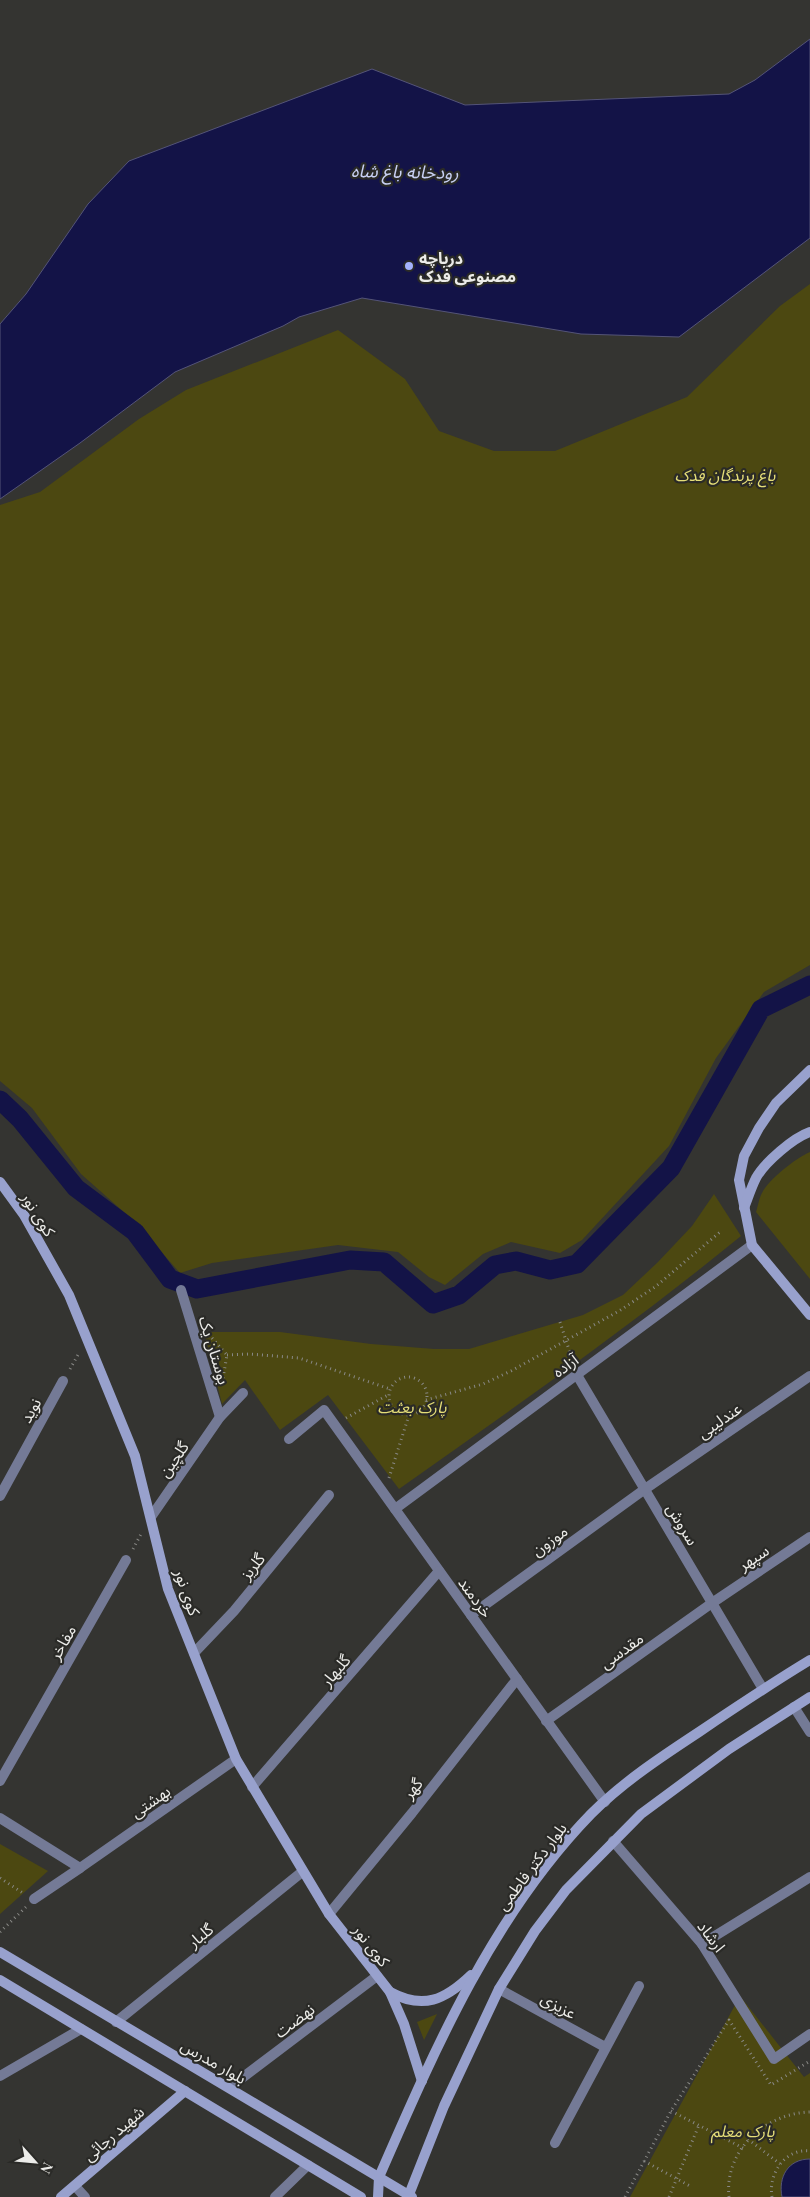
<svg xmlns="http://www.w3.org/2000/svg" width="810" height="2197" font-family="'Playfair Display','Noto Sans Arabic',serif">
<rect width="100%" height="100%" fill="#343431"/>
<g fill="#4c4811">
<polygon points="810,284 810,965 764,992 716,1058 669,1146 582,1240 560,1253 511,1242 483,1254 445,1285 429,1277 398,1252 338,1245 212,1263 180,1273 134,1221 81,1174 32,1108 0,1081 0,505 40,492 139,419 186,390 338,330 405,379 439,431 494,451 555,451 687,397 780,306"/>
<path d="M810 1152V1279L756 1212C758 1206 759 1198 762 1193 769 1179 796 1158 810 1152Z"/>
<path d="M714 1194 741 1236C631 1326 515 1407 399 1489L328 1395 280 1430 245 1380 222 1404 204 1332H280L371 1344 434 1349H469L583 1315 623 1295 658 1262 692 1226Z"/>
<polygon points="0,1844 48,1871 0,1914"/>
<polygon points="740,1996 804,2077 810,2073 810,2197 630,2197"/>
<polygon points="437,2014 424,2040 417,2022"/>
</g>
<g fill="#131347" stroke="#545478">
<polygon points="810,39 810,238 679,337 581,334 362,298 299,317 283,326 175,372 80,443 0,499 0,324 26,294 88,204 129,161 372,69 465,105 729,94 755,80"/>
<path d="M810 2159V2197H782C778 2177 788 2159 810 2159Z"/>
</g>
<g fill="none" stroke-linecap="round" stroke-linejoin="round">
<polyline stroke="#131347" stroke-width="19" points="0,1100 20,1119 76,1188 135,1232 170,1279 197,1289 350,1260 384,1262 433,1304 459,1295 495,1265 516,1261 550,1270 577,1264 671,1168 761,1009 810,985"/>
<g stroke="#898986" stroke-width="3" stroke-dasharray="1 4" stroke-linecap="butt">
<polyline points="560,1322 573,1362"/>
<polyline points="212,1338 227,1355 223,1378"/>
<polyline points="227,1355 250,1354 299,1358 390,1389"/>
<polyline points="70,1369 79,1353"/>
<circle cx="408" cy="1396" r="19"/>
<polyline points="426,1400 483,1384 511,1371 619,1311 655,1287 720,1232"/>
<polyline points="346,1418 388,1395"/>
<polyline points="389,1478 409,1415"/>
<polyline points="133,1549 141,1534"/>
<polyline points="0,1878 23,1893"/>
<polyline points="0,1932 26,1907"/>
<polyline points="671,2111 743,2148"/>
<polyline points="748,2139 780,2164"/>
<polyline points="644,2161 690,2186"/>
<polyline points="625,2197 671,2111 729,2020 771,2085 810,2061"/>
<polyline points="669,2197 699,2125"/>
<path d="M729 2197C724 2150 766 2113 810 2112"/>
<path d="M772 2197C768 2174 785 2148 810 2151"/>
</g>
<g stroke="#747a96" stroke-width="10">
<polyline points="181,1290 220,1417"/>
<polyline points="577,1375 763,1689"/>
<polyline points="289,1439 324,1410 605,1802"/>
<polyline points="0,1496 63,1381"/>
<polyline points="395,1509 752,1245"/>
<polyline points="151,1517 220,1417 243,1393"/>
<polyline points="471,1615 645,1489 810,1376"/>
<polyline points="194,1653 234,1611 329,1495"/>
<polyline points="794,1707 810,1732"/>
<polyline points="546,1721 712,1603 810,1537"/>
<polyline points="0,1781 126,1560"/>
<polyline points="252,1787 439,1571"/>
<polyline points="0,1818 80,1868 236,1759"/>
<polyline points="613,1841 702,1944 774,2059 810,2034"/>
<polyline points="34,1899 80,1868"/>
<polyline points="329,1914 412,1813 517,1679"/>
<polyline points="702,1944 810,1877"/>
<polyline points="499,1989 605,2047"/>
<polyline points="116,2022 302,1872"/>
<polyline points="0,2076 81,2029"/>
<polyline points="230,2087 377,1976"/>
<polyline points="555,2143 639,1986"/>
<polyline points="75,2186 85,2197"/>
<polyline points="275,2197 308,2165"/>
</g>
<g stroke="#98a1cd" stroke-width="10">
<polyline points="810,1070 776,1103 759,1128 744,1156 739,1180 752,1245 810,1315"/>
<polyline points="0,1182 24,1215 69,1295 135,1456 168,1589 236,1759 329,1914 390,1992 404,2024 422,2081"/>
<path d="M744 1208C748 1198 751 1188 756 1178 765 1162 793 1138 810 1132"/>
<polyline points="0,1952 412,2197"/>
<polyline points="0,1980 361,2197"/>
<path d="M390 1992C423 2010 445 2000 471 1975"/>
<polyline points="61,2197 185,2091"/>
<path d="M378 2197 379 2177C435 2049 492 1916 591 1814 623 1782 661 1757 699 1732 736 1707 772 1683 810 1660"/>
<polyline points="408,2197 444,2106 499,1989 535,1931 566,1890 641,1814 729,1749 810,1697"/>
</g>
</g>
<circle fill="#a4b2fc" stroke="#2a2a27" stroke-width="2" cx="409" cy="266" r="5"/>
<g text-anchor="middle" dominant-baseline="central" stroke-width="4.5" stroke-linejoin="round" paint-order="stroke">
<g font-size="16" font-weight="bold" fill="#ecece9" stroke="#2a2a27" text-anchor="start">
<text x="419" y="257">دریاچه<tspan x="419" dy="18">مصنوعی فدک</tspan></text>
</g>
<g font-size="16" font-style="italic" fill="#e5de78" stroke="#2a2a27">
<text x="725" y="474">باغ پرندگان فدک</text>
<text x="412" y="1406">پارک بعثت</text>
<text x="743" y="2130">پارک معلم</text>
</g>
<g font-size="16" fill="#ecece9" stroke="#2a2a27">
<text transform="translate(39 1214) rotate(58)">کوی نور</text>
<text transform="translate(215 1350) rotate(73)">بوستان یک</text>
<text transform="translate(565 1365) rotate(-36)">آزاده</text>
<text transform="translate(30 1410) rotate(-61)">نوید</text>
<text transform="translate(719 1420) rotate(-35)">عندلیبی</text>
<text transform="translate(173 1459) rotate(-55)">گلچین</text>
<text transform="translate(683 1524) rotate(59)">سروش</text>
<text transform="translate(549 1540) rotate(-36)">موزون</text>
<text transform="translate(753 1557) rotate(-34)">سپهر</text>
<text transform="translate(252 1566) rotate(-51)">گلریز</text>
<text transform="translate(188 1592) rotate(71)">کوی نور</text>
<text transform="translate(476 1597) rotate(54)">خردمند</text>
<text transform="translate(62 1642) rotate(-60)">مفاخر</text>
<text transform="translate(621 1650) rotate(-36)">مقدسی</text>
<text transform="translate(335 1670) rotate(-50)">گلبهار</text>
<text transform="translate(412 1788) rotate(-52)">گهر</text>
<text transform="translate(150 1801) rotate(-35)">بهشتی</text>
<text transform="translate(531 1866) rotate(-53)">بلوار دکتر فاطمی</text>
<text transform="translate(200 1935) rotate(-39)">گلبار</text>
<text transform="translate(712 1936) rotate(53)">ارشاد</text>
<text transform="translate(372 1945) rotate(52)">کوی نور</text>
<text transform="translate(559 2005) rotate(29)">عزیزی</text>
<text transform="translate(294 2020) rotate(-37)">نهضت</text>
<text transform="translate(214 2061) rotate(30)">بلوار مدرس</text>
<text transform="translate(113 2133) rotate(-41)">شهید رجائی</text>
</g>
<g font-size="18" font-style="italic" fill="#c8d0f3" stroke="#2a2a27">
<text transform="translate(405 171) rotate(1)">رودخانه باغ شاه</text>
</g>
</g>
<g transform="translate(35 2162) rotate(117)" stroke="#2a2a27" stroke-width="4" paint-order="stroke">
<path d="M0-4L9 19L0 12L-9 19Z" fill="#ecece9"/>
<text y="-8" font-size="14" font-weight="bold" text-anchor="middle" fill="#ecece9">N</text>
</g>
</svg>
